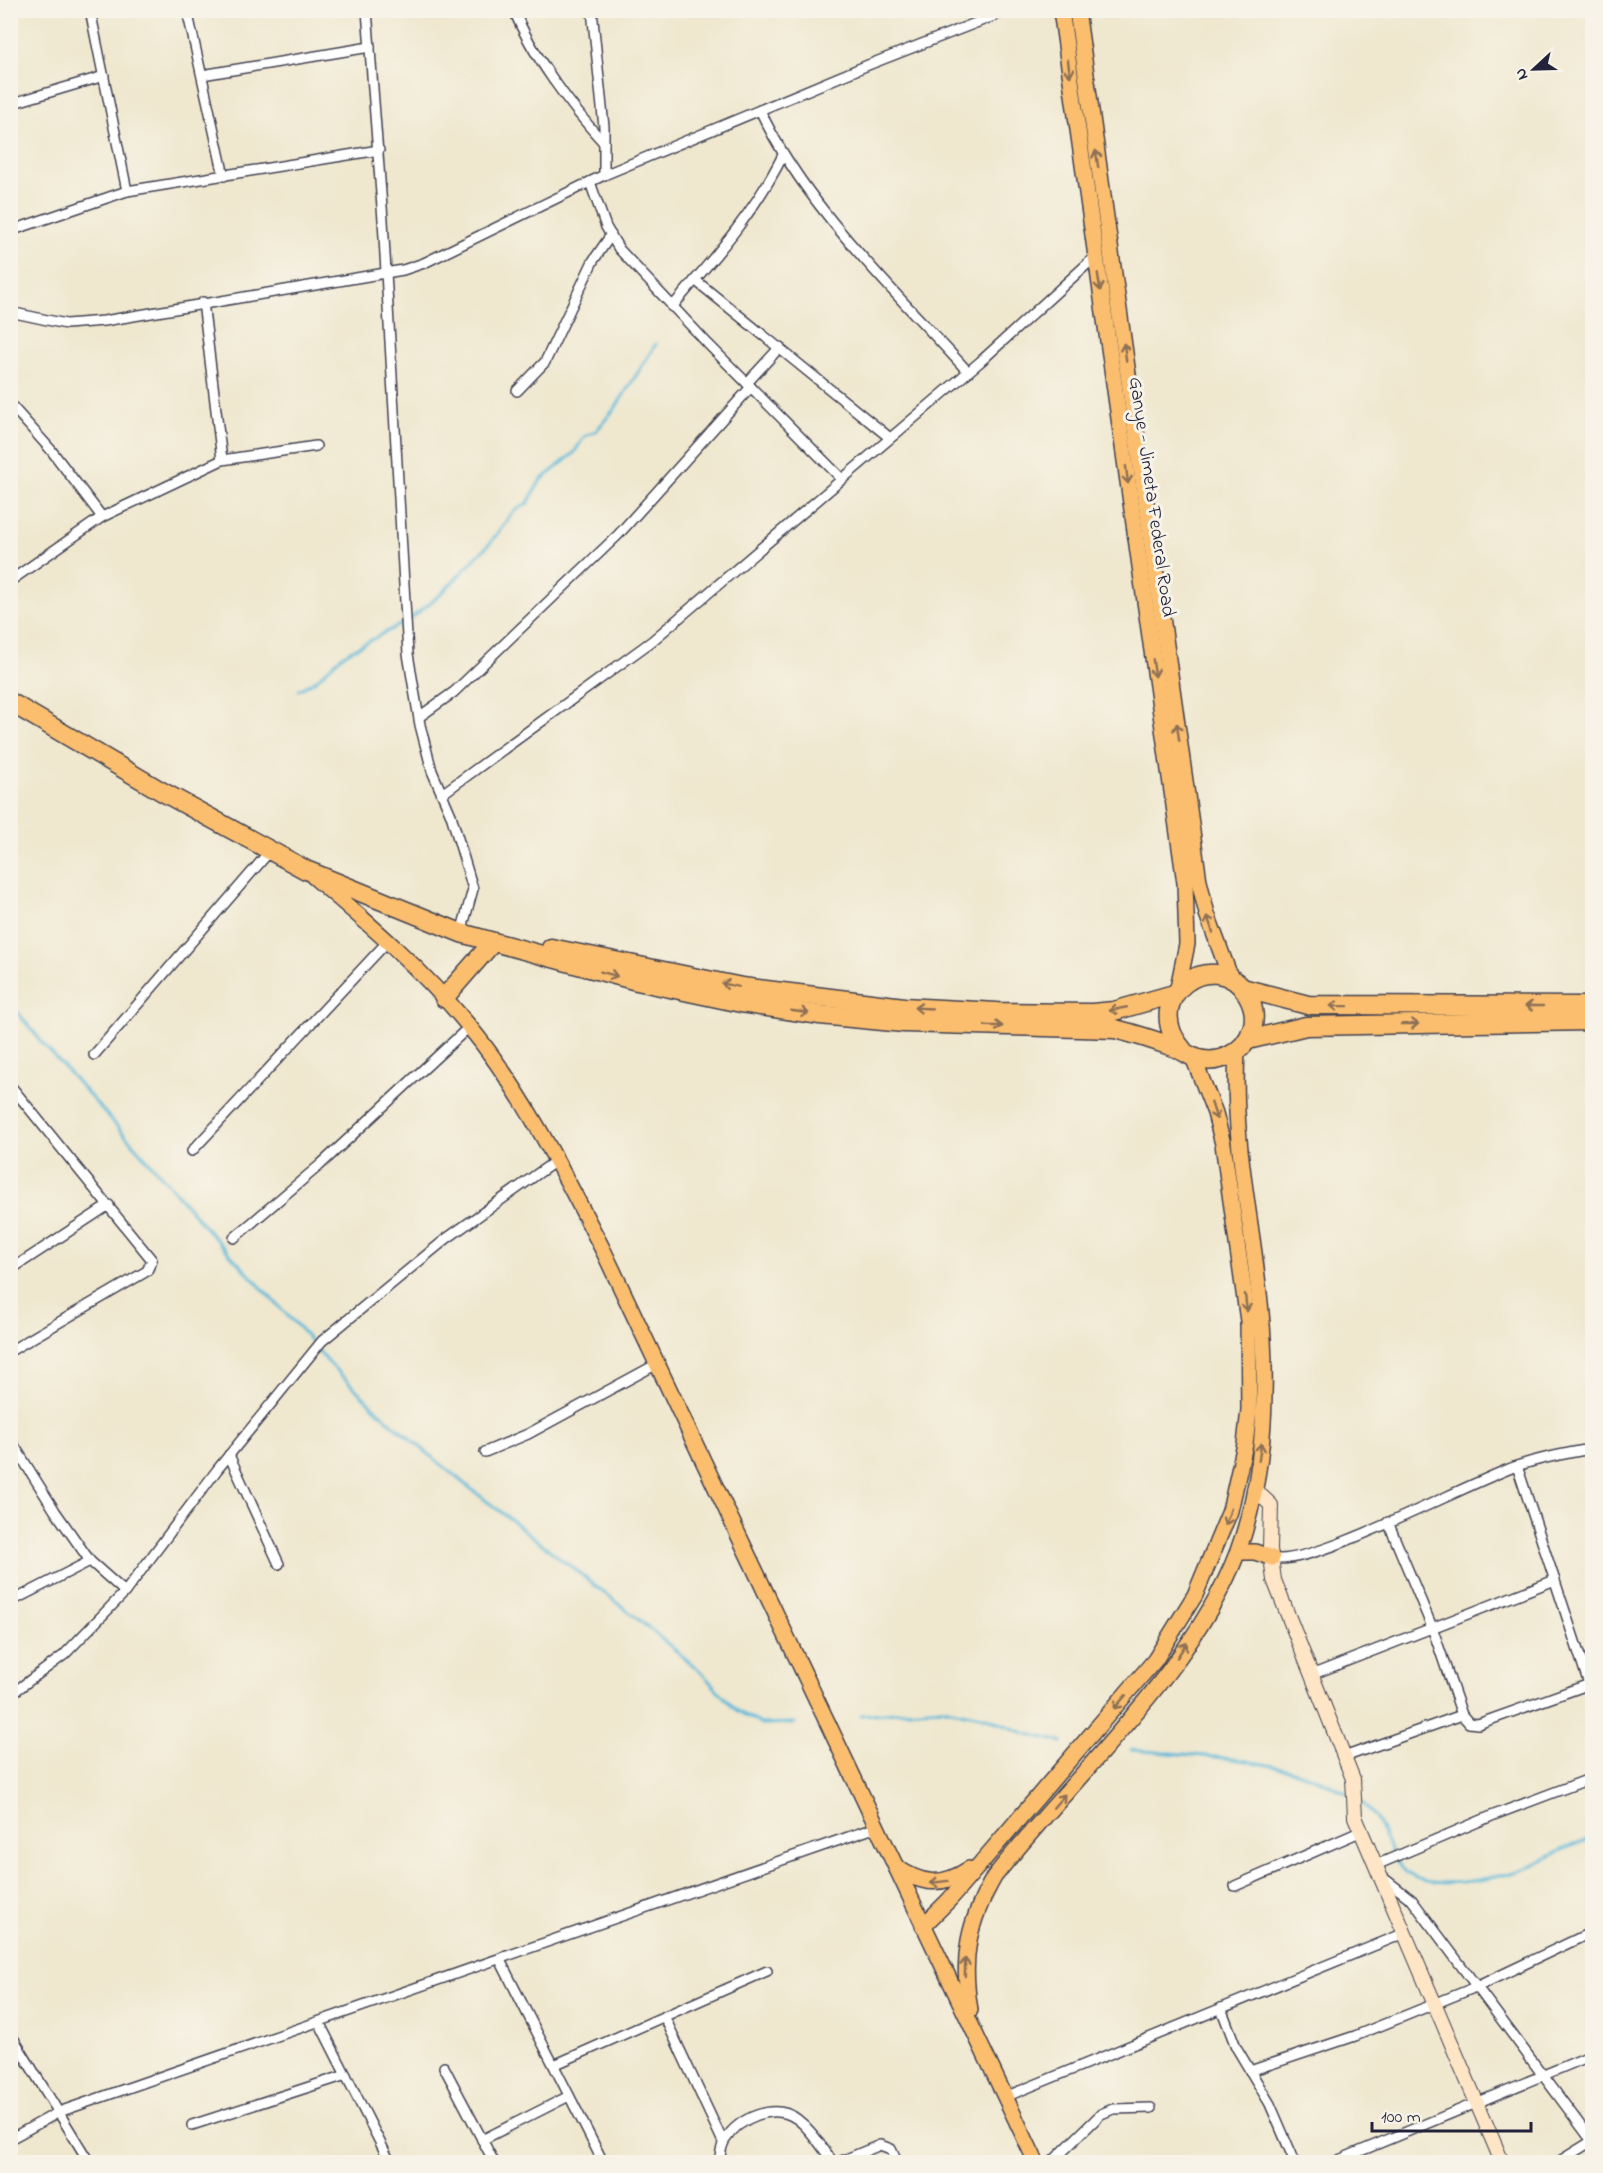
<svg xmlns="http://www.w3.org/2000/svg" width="1603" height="2173" font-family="'Indie Flower',sans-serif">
<rect width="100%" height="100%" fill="#f7f3e8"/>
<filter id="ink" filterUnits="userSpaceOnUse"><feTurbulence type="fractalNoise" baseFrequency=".0167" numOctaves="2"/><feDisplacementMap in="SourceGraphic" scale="12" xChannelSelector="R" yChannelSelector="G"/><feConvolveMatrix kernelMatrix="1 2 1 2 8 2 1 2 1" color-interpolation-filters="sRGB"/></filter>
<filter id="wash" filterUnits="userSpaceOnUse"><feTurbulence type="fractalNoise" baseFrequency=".008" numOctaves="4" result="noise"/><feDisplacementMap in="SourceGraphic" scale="24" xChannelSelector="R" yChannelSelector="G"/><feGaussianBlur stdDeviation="1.35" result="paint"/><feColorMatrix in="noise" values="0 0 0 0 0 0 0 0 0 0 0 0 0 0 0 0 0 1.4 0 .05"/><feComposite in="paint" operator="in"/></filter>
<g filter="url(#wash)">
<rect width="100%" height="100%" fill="#efe7ce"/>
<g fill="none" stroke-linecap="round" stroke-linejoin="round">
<g stroke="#5ab8d8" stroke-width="3">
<polyline points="409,620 441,594 491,542 513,512 528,503 540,481 574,453 584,437 596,431 616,407 656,344"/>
<polyline points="299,690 316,680 343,655 403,623"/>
<polyline points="10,1003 44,1045 159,1173 211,1234 305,1334 327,1361 382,1415 461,1481 638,1619 699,1670 736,1710 761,1724 795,1723"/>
<polyline points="861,1715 942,1708 985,1717 1024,1733 1062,1742"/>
<path d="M1131 1750C1203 1756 1286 1757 1350 1795"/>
<path d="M1358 1800C1386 1819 1383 1850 1405 1871 1427 1893 1493 1879 1521 1870 1546 1861 1566 1844 1592 1839"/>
</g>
</g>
</g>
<g filter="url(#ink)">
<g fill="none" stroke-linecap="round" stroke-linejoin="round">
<defs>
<g id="street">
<polyline points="90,10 127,191"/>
<polyline points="187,10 224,176"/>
<polyline points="367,10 383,220 408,654 420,725 432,771 451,815 473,889 461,933"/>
<path d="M514 10C531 54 572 108 604 143"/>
<polyline points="592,10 604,127 604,175"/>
<polyline points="202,75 370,47"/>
<polyline points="10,104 104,76"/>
<path d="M760 110C804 206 897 293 968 372"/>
<polyline points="590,182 606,227 619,249 708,344 842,479"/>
<polyline points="10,231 127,191 379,150"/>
<polyline points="695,280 890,438"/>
<polyline points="203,302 222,460"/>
<path d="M672 307C713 259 755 212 783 155"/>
<polyline points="10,312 66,324 104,321 403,270 424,263 604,175 868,65 1009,10"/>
<polyline points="747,383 780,347"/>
<polyline points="517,391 545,362 593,261 611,235"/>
<polyline points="10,404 51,450 102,517"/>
<polyline points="10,581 102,517 222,460 316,446"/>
<polyline points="419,717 454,692 618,535 751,387"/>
<polyline points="442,794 652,641 981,361 1096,256"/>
<polyline points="94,1055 270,851"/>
<polyline points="10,1085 152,1260 147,1271 10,1351"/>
<polyline points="192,1151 388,941"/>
<polyline points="234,1238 320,1165 469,1027"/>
<polyline points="10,1270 109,1205"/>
<polyline points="10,1439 55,1511 90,1561 125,1592"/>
<polyline points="485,1452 528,1434 657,1364"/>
<polyline points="229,1455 279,1564"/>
<polyline points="1517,1466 1592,1693"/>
<polyline points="1388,1522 1432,1627 1462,1715 1469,1723 1478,1724 1590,1684"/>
<path d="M1272 1558C1310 1569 1469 1482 1517 1466 1541 1458 1567 1453 1592 1449"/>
<polyline points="10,1602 90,1561"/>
<polyline points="1311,1675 1555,1580"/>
<polyline points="10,1695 64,1655 125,1592 217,1470 322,1341 446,1239 557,1160"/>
<polyline points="1344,1757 1462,1715"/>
<polyline points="1376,1865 1494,1815 1592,1778"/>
<polyline points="1381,1876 1412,1900 1592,2141 1558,2162"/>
<polyline points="1235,1886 1362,1831"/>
<polyline points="500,1960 603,2162"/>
<polyline points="1221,2008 1236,2047 1270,2104 1295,2162"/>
<polyline points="665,2018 723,2142"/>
<polyline points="319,2022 390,2162"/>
<polyline points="10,2033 89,2162"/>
<polyline points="554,2065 767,1971"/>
<polyline points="444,2067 494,2162"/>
<polyline points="1250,2071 1355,2036 1476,1987 1592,1932"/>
<polyline points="1005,2097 1405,1933"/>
<polyline points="192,2125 346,2075"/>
<polyline points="10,2139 59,2112 877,1827"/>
<polyline points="482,2140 569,2096"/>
<path d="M719 2162C720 2156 721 2146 725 2140 739 2118 774 2102 797 2119 812 2130 822 2148 833 2162"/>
<polyline points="839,2162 880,2145 891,2149 897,2162"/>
<polyline points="1052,2162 1101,2114 1113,2109 1151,2108"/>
<polyline points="1334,2162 1592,2055"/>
</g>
<polyline id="secondary" points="1254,1489 1271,1505 1270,1549 1274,1580 1353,1779 1355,1817 1502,2162"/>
<g id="primary">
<polyline points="1061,10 1185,883 1187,944 1178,988"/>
<polyline points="1077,10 1199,881 1207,914 1231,979"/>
<path d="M313 876C368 923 422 969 468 1025 524 1093 564 1174 604 1252L1036 2162"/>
<polyline points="1238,1552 1255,1552 1272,1558"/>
<path d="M896 1867C922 1885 942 1887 969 1869"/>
<polyline points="923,1926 950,1899 1155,1660 1195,1595 1230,1511 1245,1444 1249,1410 1248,1321 1223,1144 1215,1113 1193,1057"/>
<path d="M970 2010C961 1957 968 1923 994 1877 1072 1777 1193 1671 1238 1551 1262 1485 1267 1409 1263 1339 1258 1241 1231 1152 1237 1052"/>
</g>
<g id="highway">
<path d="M10 702 161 791 306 870 461 933 637 981 741 1003 820 1015 904 1023 1115 1029C1135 1034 1154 1040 1173 1047 1180 1049 1186 1054 1193 1057 1217 1067 1245 1053 1252 1029 1256 1017 1253 1004 1247 994 1213 943 1137 998 1183 1050"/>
<polyline points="551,948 742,987 904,1007 997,1012 1092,1013 1114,1011 1174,994"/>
<polyline points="1242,988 1308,1005 1592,1006"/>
<polyline points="444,998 493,942"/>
<polyline points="1248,1040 1306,1026 1592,1021"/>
</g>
</defs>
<use href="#street" stroke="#414051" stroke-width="12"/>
<use href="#secondary" stroke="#414051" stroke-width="16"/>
<use href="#primary" stroke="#414051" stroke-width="18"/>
<use href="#highway" stroke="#414051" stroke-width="21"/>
<use href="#street" stroke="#fff" stroke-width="9"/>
<use href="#secondary" stroke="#fde5c5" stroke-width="14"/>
<use href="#primary" stroke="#fabe6e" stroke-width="15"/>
<use href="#highway" stroke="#fabe6e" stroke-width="18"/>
</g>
<defs><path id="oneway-shaft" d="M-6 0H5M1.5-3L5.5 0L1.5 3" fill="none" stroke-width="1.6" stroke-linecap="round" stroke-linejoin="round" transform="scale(1.5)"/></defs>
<g stroke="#8e7054">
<use href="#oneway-shaft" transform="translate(1069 68) rotate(82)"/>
<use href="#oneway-shaft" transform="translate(1097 159) rotate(-98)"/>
<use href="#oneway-shaft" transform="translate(1099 282) rotate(82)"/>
<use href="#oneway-shaft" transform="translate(1125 352) rotate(-98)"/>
<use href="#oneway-shaft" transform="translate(1127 475) rotate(83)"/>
<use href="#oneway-shaft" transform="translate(1154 668) rotate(82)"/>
<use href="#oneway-shaft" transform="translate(1178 732) rotate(-98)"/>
<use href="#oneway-shaft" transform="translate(1210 924) rotate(-109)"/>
<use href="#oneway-shaft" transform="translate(609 974) rotate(15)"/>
<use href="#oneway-shaft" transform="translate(730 985) rotate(-168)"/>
<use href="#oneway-shaft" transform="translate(1339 1006) rotate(-179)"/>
<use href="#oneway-shaft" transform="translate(1534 1006) rotate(180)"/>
<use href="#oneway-shaft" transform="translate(923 1008) rotate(-177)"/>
<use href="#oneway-shaft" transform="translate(1118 1009) rotate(169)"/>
<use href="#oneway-shaft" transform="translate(800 1012) rotate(8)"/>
<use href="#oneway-shaft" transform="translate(1410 1024) rotate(-1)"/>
<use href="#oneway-shaft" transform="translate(994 1026) rotate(2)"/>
<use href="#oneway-shaft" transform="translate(1214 1111) rotate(72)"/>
<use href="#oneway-shaft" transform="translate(1246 1303) rotate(83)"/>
<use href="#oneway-shaft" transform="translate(1260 1452) rotate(-82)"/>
<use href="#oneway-shaft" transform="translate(1228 1517) rotate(109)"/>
<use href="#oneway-shaft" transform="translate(1182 1650) rotate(-56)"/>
<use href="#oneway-shaft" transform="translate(1120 1702) rotate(131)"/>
<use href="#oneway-shaft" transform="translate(1059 1801) rotate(-49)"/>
<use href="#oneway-shaft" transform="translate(939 1882) rotate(173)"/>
<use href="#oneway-shaft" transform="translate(965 1967) rotate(-89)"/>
</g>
</g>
<g text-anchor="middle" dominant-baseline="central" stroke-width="6" stroke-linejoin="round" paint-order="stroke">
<g font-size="20" fill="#22223b" stroke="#f7f3e8">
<text transform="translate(1151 497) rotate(82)">Ganye - Jimeta Federal Road</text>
</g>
</g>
<rect width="1603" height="2173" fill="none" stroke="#f7f3e8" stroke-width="36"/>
<g transform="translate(1534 69) rotate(248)" stroke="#f7f3e8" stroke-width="4.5" paint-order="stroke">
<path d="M0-4.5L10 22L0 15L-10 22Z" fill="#22223b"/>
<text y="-9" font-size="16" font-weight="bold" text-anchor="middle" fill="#22223b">N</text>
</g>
<path d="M1372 2122v9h159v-9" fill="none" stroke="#22223b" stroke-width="3"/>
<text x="1381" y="2122" font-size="18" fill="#22223b" stroke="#f7f3e8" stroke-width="4.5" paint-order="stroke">100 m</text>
</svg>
